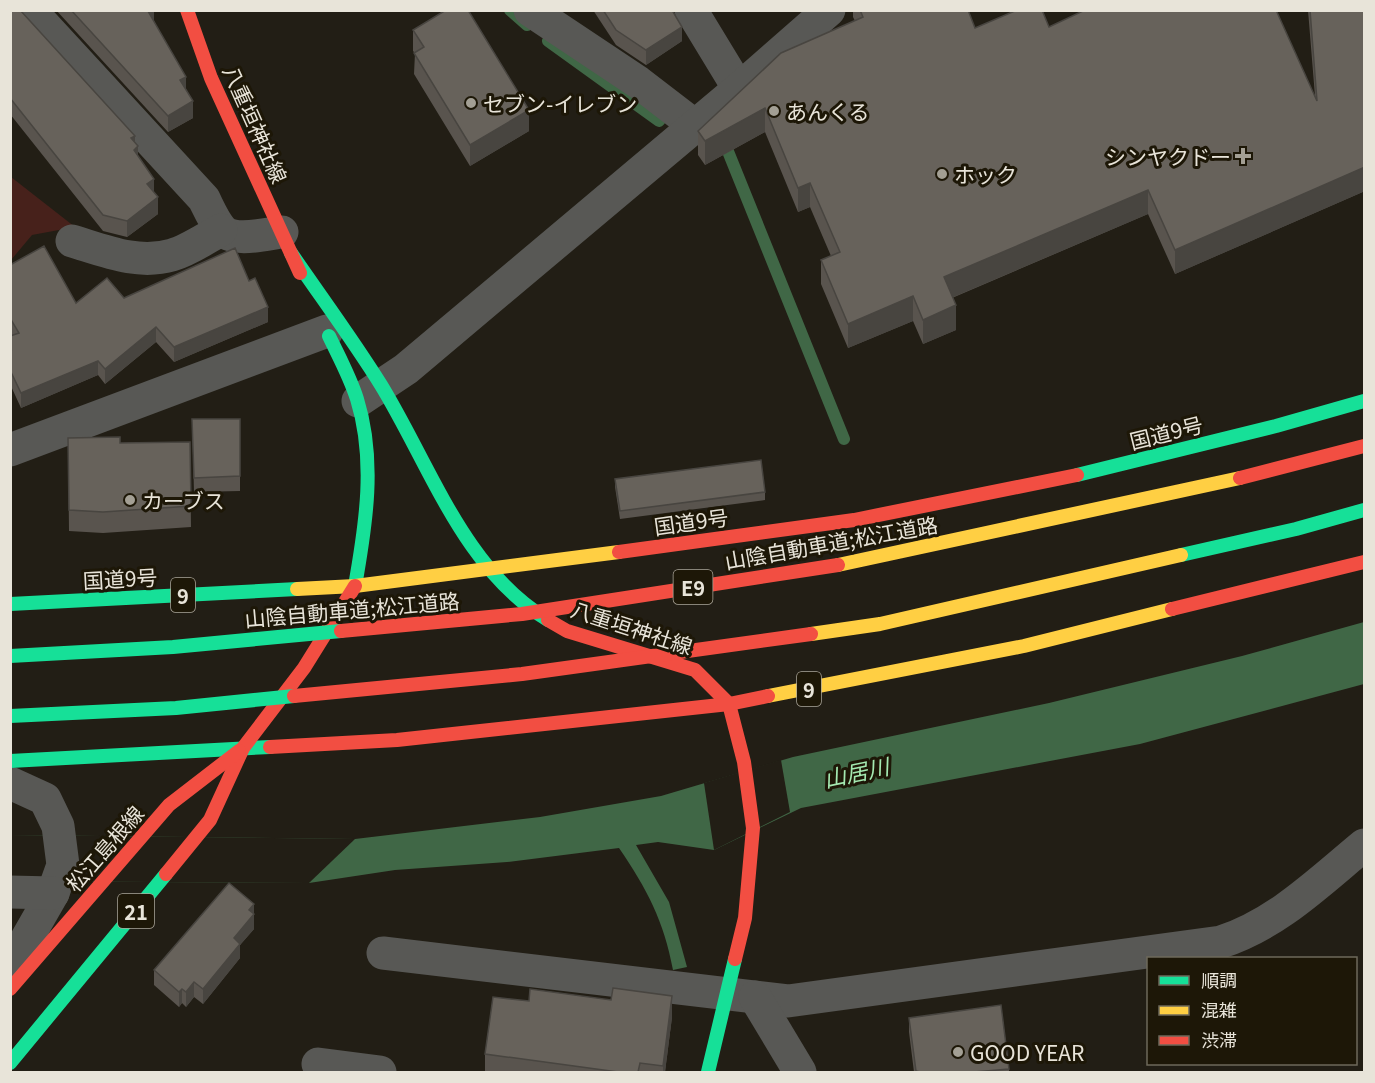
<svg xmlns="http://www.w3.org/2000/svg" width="1375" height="1083" font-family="Georgia,'Noto Sans JP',serif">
<rect width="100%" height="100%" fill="#221e15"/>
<polygon fill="#47211b" points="11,177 75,227 32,235 11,260"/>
<path fill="#406746" d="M1364 622V684L1140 744 801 808 714 850 658 842 636 845 669 902 687 967 673 970C664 921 647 889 619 848L507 862 395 870 309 883 11 881V835L355 839 540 817 661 796 793 757 1049 703 1242 656Z"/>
<g fill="#221e15">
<polygon points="781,760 790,812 714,850 704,783"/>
<polygon points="11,835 355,839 309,883 11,881"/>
</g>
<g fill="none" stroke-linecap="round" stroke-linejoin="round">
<g stroke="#406746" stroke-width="12">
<polyline points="510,10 527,25"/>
<polyline points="548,41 659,121 664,115"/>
<polyline points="723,139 844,439"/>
</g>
<g stroke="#585855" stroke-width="33">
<path d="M30 10 204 199C209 209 214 221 221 229 233 243 266 234 282 232"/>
<polyline points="530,10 638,82 694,125"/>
<polyline points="691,10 739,89"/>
<path d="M72 241C105 251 138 265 172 255 189 250 206 238 221 230"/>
<polyline points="358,401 406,369 739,89 829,10"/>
<polyline points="10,450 327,331"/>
<polyline points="10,783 45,799 58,826 63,865 53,893 10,968"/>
<polyline points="10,892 53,893"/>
<path d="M383 953 788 1001 1221 942C1277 924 1319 882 1364 845"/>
<polyline points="755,997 800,1072"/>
<polyline points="318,1064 380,1072"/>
</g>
<g stroke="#16e098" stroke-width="14">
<path d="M291 253C321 297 353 340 381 385 430 465 464 570 548 620"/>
<path d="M329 336C339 357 350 377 357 399 376 460 366 524 355 586"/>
<polyline points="1077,475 1276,426 1364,401"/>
<polyline points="10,604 297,589"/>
<polyline points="10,761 270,747"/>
<polyline points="10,1063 166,874"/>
<polyline points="708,1072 735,959"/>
</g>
<g stroke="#ffcf43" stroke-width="14">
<polyline points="297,589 355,586 619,552"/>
<polyline points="768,696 1024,646 1172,609"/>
</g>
<g stroke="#f24e42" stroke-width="14">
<polyline points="187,10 211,78 300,273"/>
<polyline points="619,552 854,520 1077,475"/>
<polyline points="1172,609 1364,562"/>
<polyline points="548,620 567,631 695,670 729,704 744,762 753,828 745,918 735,959"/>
<polyline points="270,747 397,740 729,704 768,696"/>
<polyline points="166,874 210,820 243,748 304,668 355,586"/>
<polyline points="10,989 169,805 239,751"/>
</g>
<g stroke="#16e098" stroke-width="14">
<polyline points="1181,555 1296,529 1364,510"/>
<polyline points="10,656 173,647 341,631"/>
<polyline points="10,716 176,708 294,696"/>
</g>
<g stroke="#ffcf43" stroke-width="14">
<polyline points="838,565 1240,478"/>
<polyline points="811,634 880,624 1181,555"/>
</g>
<g stroke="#f24e42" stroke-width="14">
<polyline points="1240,478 1364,446"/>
<polyline points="341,631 522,614 838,565"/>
<polyline points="294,696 522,674 811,634"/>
</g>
</g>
<g fill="#59544e">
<polygon points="10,10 135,142 138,156 154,193 158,214 127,237 103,231 10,114"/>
<polygon points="56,10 154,10 154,21 186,89 193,118 168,132"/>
<polygon points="593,10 672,10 682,41 646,65 616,45"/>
<polygon points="853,10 968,10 975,28 1049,27 1315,96 1308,10 1365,10 1365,191 1175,274 1148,214 952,298 956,330 923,344 913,321 848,348 821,284 821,260 831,256 810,207 798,212 765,132 705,165 698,155 698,131 855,21 853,17"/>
<polygon points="413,30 529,131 470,166 414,74 415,53 413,51"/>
<polygon points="10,265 76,303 124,298 249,281 268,322 174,362 156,342 105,384 98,375 21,408 10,384 10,336 12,336 10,332"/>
<polygon points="192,419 240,419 240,491 194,492"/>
<polygon points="68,438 120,443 190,442 191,527 103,533 69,531"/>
<polygon points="615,479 765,492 765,500 620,519 615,487"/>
<polygon points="254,904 254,929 240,945 240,958 203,1004 194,997 186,1007 182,1003 179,1007 154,985 154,970"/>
<polygon points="529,1001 672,1017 665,1072 485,1072 485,1054"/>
<polygon points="909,1018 1009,1069 1009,1072 914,1072 909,1032"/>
</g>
<g fill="#484540">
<polygon points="149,10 154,10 154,23 148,11"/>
<polygon points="682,27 682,41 646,65 646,50"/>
<polygon points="186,77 186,93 180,80"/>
<polygon points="193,101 193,118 168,132 168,116"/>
<polygon points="765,108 765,132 705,165 705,141"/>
<polygon points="529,110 529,131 470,166 470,145"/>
<polygon points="135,136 135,149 138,146 138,163 134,166 131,138"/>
<polygon points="1365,167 1365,191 1175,274 1175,250"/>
<polygon points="154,179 154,195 147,184"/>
<polygon points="810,183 810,207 798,212 798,188"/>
<polygon points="1148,190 1148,214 944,301 944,277"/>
<polygon points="158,197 158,214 127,237 127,221"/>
<polygon points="913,296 913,321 848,348 848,324"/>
<polygon points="956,305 956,330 923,344 923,320"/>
<polygon points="268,307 268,322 174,362 174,347"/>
<polygon points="156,327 156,342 105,384 105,369"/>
<polygon points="98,361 98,375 21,408 21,393"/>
<polygon points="254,904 254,929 240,945 240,958 203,1004 203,989 234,938 249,910"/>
<polygon points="194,982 194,997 186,1007 186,992"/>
<polygon points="182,989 182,1003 179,1007 179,992"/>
<polygon points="672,996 672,1017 665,1072 663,1072 663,1066"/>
</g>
<g fill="#67625b" stroke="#484540" stroke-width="1.5">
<polygon points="10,10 20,10 135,136 131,138 138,146 134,150 154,179 147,184 158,197 127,221 103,215 10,98"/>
<polygon points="71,10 149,10 148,11 186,77 180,80 193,101 168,116"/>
<polygon points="446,10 468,10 529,110 470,145 414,53 424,47 413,30"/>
<polygon points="603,10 672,10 682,27 646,50 616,30"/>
<polygon points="860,10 968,10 975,28 1017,10 1042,10 1049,27 1085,10 1276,10 1317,101 1310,10 1365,10 1365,167 1175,250 1148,190 944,277 956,305 923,320 913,296 848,324 821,260 840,252 810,183 798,188 765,108 705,141 698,131 781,53 863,17"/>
<polygon points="44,246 76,303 107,278 124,298 235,248 249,281 255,278 268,307 174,347 156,327 105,369 98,361 21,393 10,370 10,350 11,350 10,348 10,336 19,333 10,318 10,265"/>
<polygon points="192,419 240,419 240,476 194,478"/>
<polygon points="120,437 120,443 190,442 191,506 103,512 69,510 68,438"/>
<polygon points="761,460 765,492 620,511 615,479"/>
<polygon points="229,883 254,904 249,910 254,914 234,938 240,944 203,989 194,982 186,992 182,989 179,992 154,970"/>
<polygon points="613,988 672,996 663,1066 640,1063 638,1072 618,1072 485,1054 493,997 529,1001 530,989 611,1000"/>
<polygon points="1001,1005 1009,1069 974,1072 920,1072 916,1071 909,1018"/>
</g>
<g fill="#a39f94" stroke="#1d1707" stroke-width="2">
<circle cx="471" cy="103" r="6"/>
<circle cx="774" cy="111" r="6"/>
<path d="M1240 147h6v6h6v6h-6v6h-6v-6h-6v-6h6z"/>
<circle cx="942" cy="174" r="6"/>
<circle cx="130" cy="500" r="6"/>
<circle cx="958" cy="1052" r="6"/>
</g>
<g text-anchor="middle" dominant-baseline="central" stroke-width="6" stroke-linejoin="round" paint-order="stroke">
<g fill="#1d1707" stroke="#aba69a" stroke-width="1.5">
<rect x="673.5" y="570" width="39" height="34" rx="4.5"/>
<rect x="171" y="578" width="24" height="34" rx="4.5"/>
<rect x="797" y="672" width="24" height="34" rx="4.5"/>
<rect x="118" y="894" width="36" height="34" rx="4.5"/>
</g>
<g font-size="20" font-weight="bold" fill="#e8e4d9">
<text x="693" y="587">E9</text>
<text x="183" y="595">9</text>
<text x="809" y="689">9</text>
<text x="136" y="911">21</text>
</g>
<g font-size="21" fill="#e8e4d9" stroke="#1d1707" text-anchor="start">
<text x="483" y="103">セブン-イレブン</text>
<text x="786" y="111">あんくる</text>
<text x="1231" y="156" text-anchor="end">シンヤクドー</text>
<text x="954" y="174">ホック</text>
<text x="142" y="500">カーブス</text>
<text x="970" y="1052">GOOD YEAR</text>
</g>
<g font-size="21" fill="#e8e4d9" stroke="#1d1707">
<text transform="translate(256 124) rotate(66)">八重垣神社線</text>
<text transform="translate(1166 432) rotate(-14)">国道9号</text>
<text transform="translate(691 521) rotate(-8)">国道9号</text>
<text transform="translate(831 542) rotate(-10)">山陰自動車道;松江道路</text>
<text transform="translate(120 578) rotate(-3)">国道9号</text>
<text transform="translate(352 609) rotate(-5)">山陰自動車道;松江道路</text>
<text transform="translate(632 627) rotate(18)">八重垣神社線</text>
<text transform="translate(104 848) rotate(-49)">松江島根線</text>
</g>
<g font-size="22" font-style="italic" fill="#a4e9b1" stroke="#1d1707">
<text transform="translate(856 771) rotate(-12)">山居川</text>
</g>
</g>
<rect width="1375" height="1083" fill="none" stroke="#e8e4d9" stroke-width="24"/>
<rect x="1147" y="957" width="210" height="108" fill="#1d1707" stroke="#6e695b" stroke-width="1.5"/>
<rect x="1159" y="976" width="30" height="9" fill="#16e098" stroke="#6e695b" stroke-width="1.5"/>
<text x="1201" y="987" font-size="18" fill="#e8e4d9">順調</text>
<rect x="1159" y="1006" width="30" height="9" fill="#ffcf43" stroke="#6e695b" stroke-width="1.5"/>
<text x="1201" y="1017" font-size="18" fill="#e8e4d9">混雑</text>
<rect x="1159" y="1036" width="30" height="9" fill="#f24e42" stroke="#6e695b" stroke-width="1.5"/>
<text x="1201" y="1047" font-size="18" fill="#e8e4d9">渋滞</text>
</svg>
